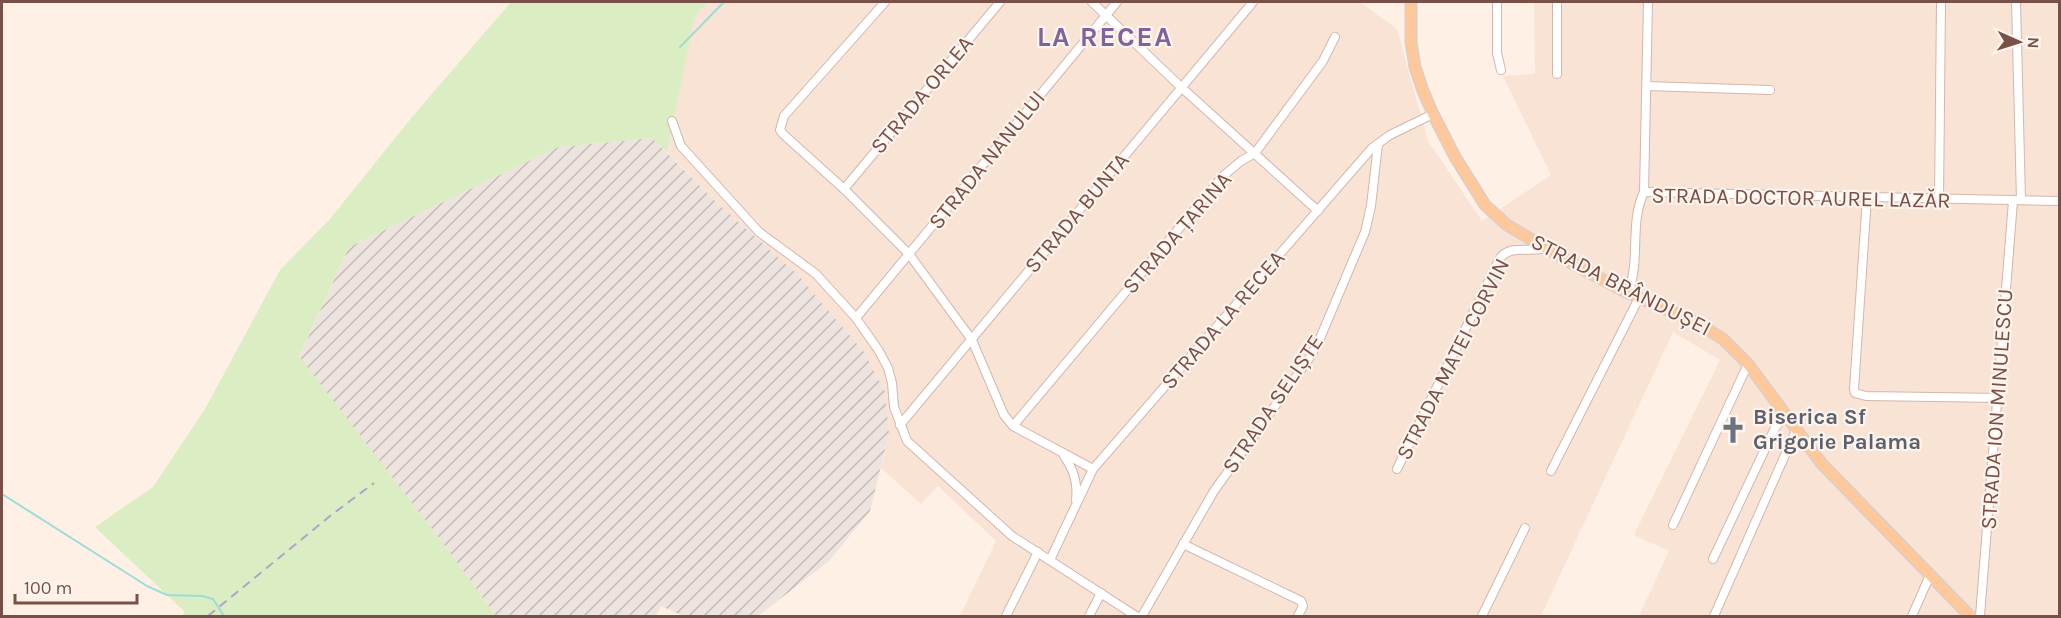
<svg xmlns="http://www.w3.org/2000/svg" width="2061" height="618" font-family="Karla,sans-serif">
<defs>
<pattern id="industrial-furrows" width="10" height="10" patternUnits="userSpaceOnUse" patternTransform="scale(1.5)"><rect width="10" height="10" fill="#ede3df"/><path d="M-1 1l2-2M0 10L10 0M9 11l2-2" fill="none" stroke="#c5bab7"/></pattern>
</defs>
<rect width="100%" height="100%" fill="#fef0e5"/>
<polygon fill="#f8e3d5" points="709,2 1360,2 1397,29 1428,141 1482,221 1551,175 1503,76 1535,74 1534,2 2059,2 2059,616 1639,616 1669,551 1634,535 1720,360 1673,332 1541,616 960,616 996,541 938,486 921,504 881,468 889,433 885,392 864,352 798,275 716,202 667,152 695,16"/>
<polygon fill="url(#industrial-furrows)" points="652,138 716,202 798,275 864,352 885,392 889,433 870,511 829,561 758,616 683,616 661,606 656,616 496,616 445,546 299,357 349,247 558,147"/>
<polygon fill="#dbedc2" points="511,2 709,2 695,16 667,152 652,138 558,147 349,247 299,356 445,546 496,616 182,616 185,612 95,527 153,487 205,409 280,270 330,219 412,117"/>
<g fill="none" stroke-linecap="round" stroke-linejoin="round">
<g stroke="#9ddcdb" stroke-width="2">
<polyline points="680,47 724,2"/>
<polyline points="2,494 147,586 167,595 202,596 213,599 224,616"/>
</g>
<defs>
<g id="minor">
<polyline points="885,2 784,116 780,130 783,134 844,189 909,254 972,340 1004,415 1013,426 1093,469"/>
<polyline points="1092,2 1181,87 1318,211"/>
<polyline points="1497,2 1497,53 1501,70"/>
<polyline points="1557,2 1557,74"/>
<polyline points="2016,2 2021,200"/>
<polyline points="1647,86 1770,90"/>
<polyline points="672,121 681,146 759,232 816,274 856,318 879,351 888,368 892,383 894,407 907,441 1012,536 1136,616"/>
<polyline points="844,189 1000,2"/>
<polyline points="1644,192 2060,201"/>
<polyline points="1867,197 1854,389 1855,393 1866,396 1999,398"/>
<polyline points="1939,199 1941,2"/>
<path d="M1628 293C1641 260 1629 223 1644 192L1648 2"/>
<polyline points="856,318 1117,2"/>
<polyline points="900,425 1253,2"/>
<polyline points="1013,426 1223,176 1241,161 1255,153 1323,61 1335,37"/>
<path d="M1064 456C1074 470 1078 483 1076 500"/>
<path d="M1397 469 1500 258C1511 244 1531 253 1546 248"/>
<polyline points="1551,471 1639,298"/>
<polyline points="1673,525 1748,364"/>
<polyline points="1183,544 1301,601 1303,606 1298,616"/>
<polyline points="1713,559 1775,428 1785,415"/>
<polyline points="1050,560 1093,469 1372,148 1390,135 1433,114"/>
<polyline points="1006,616 1038,552"/>
<polyline points="1089,616 1101,593"/>
<polyline points="1142,616 1214,491 1308,360 1318,343 1365,232 1371,206 1378,144"/>
<polyline points="1482,616 1525,528"/>
<polyline points="1714,616 1796,430"/>
<polyline points="1912,616 1930,575"/>
<polyline points="1980,616 2013,201"/>
</g>
<polyline id="major" points="1411,2 1411,42 1415,67 1423,91 1433,114 1455,157 1485,205 1507,225 1566,260 1628,293 1696,322 1723,339 1748,364 1822,464 1970,616"/>
</defs>
<use href="#minor" stroke="#d3b7ac" stroke-width="10"/>
<use href="#major" stroke="#d9cecb" stroke-width="13"/>
<use href="#minor" stroke="#fff" stroke-width="8"/>
<use href="#major" stroke="#ffc89b" stroke-width="10"/>
<polyline stroke="#b0a2c9" stroke-width="2" stroke-dasharray="9 6" stroke-linecap="butt" points="208,616 330,516 374,483"/>
</g>
<defs>
<symbol id="church-bare" viewBox="-9 -9 18 18"><path d="M-1.2-6h2.4v3.5h3.3v2.4h-3.3V6h-2.4V-.1h-3.3v-2.4h3.3Z" fill="#6b7280" stroke="#fff4ed" stroke-width="2.5" paint-order="stroke"/></symbol>
</defs>
<g fill-rule="evenodd">
<use href="#church-bare" x="1714" y="411" width="38" height="38"/>
</g>
<g text-anchor="middle" dominant-baseline="central" stroke-width="4.5" stroke-linejoin="round" paint-order="stroke">
<g font-size="22" fill="#795047" stroke="#fff4ed">
<text transform="translate(922 95) rotate(-50)">STRADA ORLEA</text>
<text transform="translate(987 160) rotate(-51)">STRADA NANULUI</text>
<text transform="translate(1801 198) rotate(1)">STRADA DOCTOR AUREL LAZĂR</text>
<text transform="translate(1077 213) rotate(-50)">STRADA BUNTA</text>
<text transform="translate(1177 233) rotate(-49)">STRADA ȚARINA</text>
<text transform="translate(1621 285) rotate(27)">STRADA BRÂNDUȘEI</text>
<text transform="translate(1223 320) rotate(-49)">STRADA LA RECEA</text>
<text transform="translate(1453 359) rotate(-63)">STRADA MATEI CORVIN</text>
<text transform="translate(1273 404) rotate(-56)">STRADA SELIȘTE</text>
<text transform="translate(1997 409) rotate(-86)">STRADA ION MINULESCU</text>
</g>
<g font-size="22" font-weight="bold" fill="#5b616d" stroke="#fff4ed" text-anchor="start">
<text x="1753" y="417">Biserica Sf<tspan x="1753" dy="25">Grigorie Palama</tspan></text>
</g>
<g font-size="28" font-weight="bold" letter-spacing="1.5" fill="#7f639d" stroke="#fff4ed">
<text x="1105" y="36">LA RECEA</text>
</g>
</g>
<rect width="2061" height="618" fill="none" stroke="#795047" stroke-width="6"/>
<g transform="translate(2019 42) rotate(93)" stroke="#fff4ed" stroke-width="4.5" paint-order="stroke">
<path d="M0-4.5L10 22L0 15L-10 22Z" fill="#795047"/>
<text y="-9" font-size="16" font-weight="bold" text-anchor="middle" fill="#795047">N</text>
</g>
<path d="M15 594v9h122v-9" fill="none" stroke="#795047" stroke-width="3"/>
<text x="24" y="594" font-size="18" fill="#795047" stroke="#fff4ed" stroke-width="4.5" paint-order="stroke">100 m</text>
</svg>
